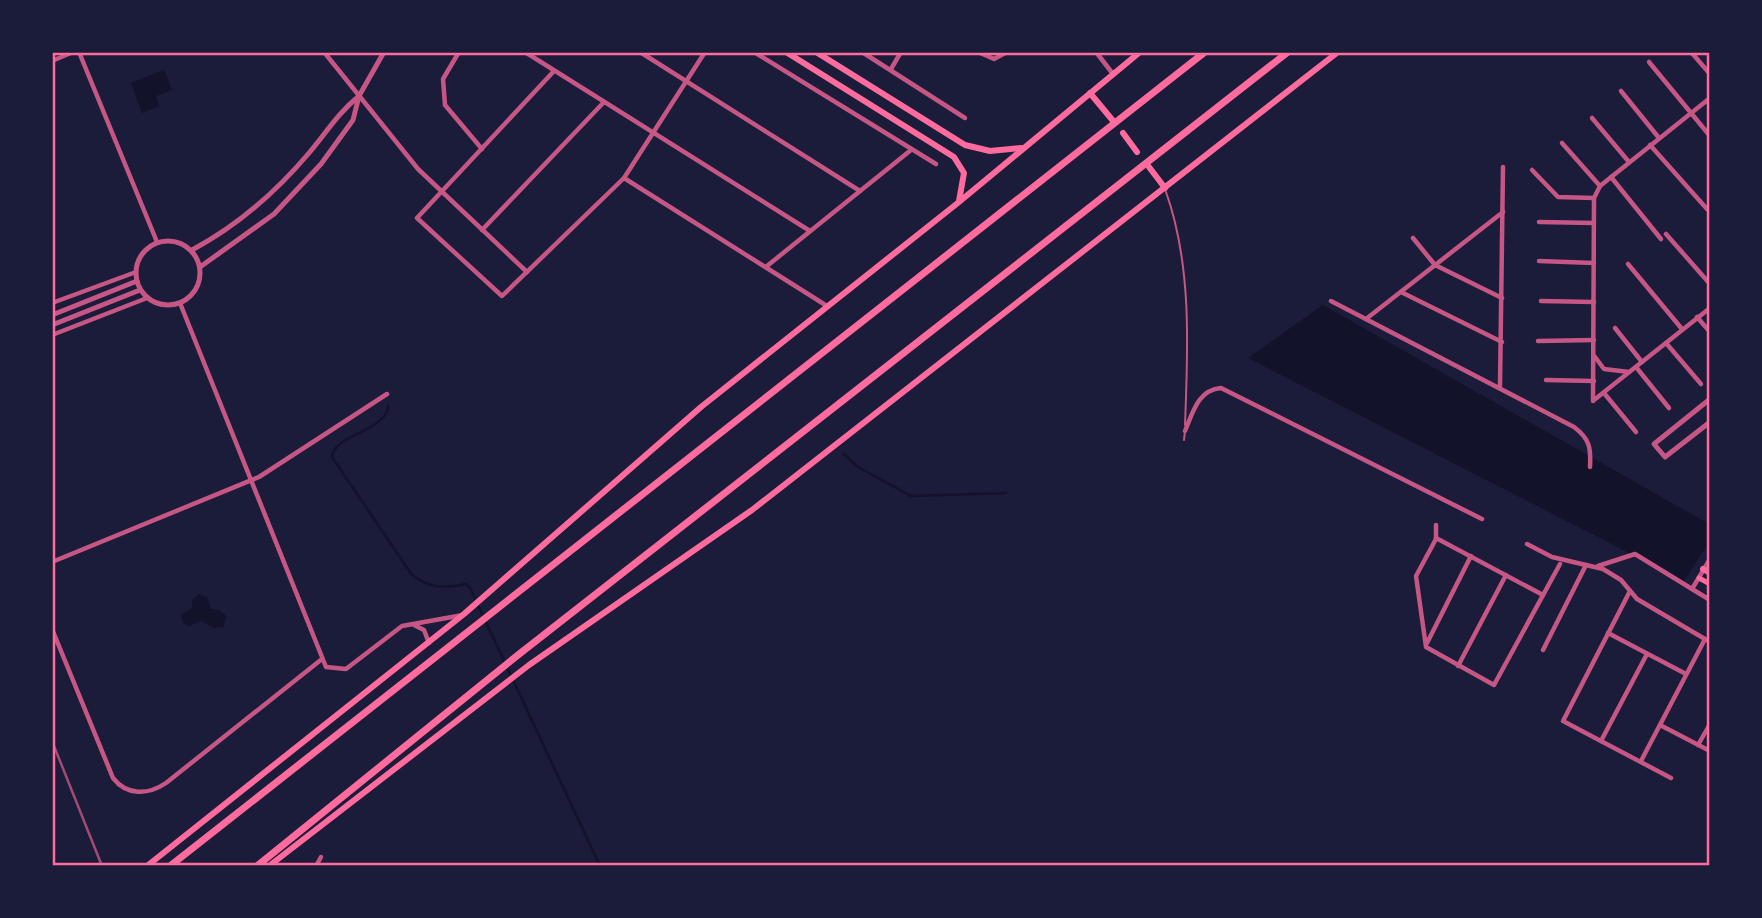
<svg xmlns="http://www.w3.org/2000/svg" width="1762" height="918" font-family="Roboto,sans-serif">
<rect width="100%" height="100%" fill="#1b1b3a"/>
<g fill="#12122b">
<polygon points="164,70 172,90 156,96 159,106 142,113 131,83"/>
<polygon points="1323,305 1709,524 1709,542 1684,581 1248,358"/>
<polygon points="199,594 207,597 211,609 219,610 226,616 224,627 214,628 201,621 189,626 183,623 181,615 192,608 192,600"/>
</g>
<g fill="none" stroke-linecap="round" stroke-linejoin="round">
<g stroke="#12122b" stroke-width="2.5">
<path d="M388 406C387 431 334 434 332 457L412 575C429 588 444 589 466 584L470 588 600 866"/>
<polyline points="844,454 858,467 911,496 1006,493"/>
</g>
<g stroke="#c65784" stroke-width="2">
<path d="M1166 192C1192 265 1188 348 1185 425"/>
<polyline points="1184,440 1185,431"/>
</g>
<g stroke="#c65784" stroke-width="4.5">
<polyline points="79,52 157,242"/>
<polyline points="324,52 418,169 527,272"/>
<polyline points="459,52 443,79 445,105 482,149"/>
<polyline points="525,52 810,231"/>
<polyline points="640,52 860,191"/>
<polyline points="754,52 936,164"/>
<polyline points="862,52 965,118"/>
<polyline points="978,52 994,59 1007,52"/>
<polyline points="1096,52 1113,74"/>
<polyline points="1691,52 1710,74"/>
<polyline points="52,61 73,52"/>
<polyline points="1649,62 1710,136"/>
<polyline points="891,69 901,52"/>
<polyline points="554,71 417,218 502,296 624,178 705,52"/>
<polyline points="1621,91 1659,138"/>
<polyline points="1592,118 1629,162"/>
<polyline points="1562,143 1600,186"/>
<polyline points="1650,145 1707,209"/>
<polyline points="1532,170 1558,197 1594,198"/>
<polyline points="1611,177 1661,239"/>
<polyline points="624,178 827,306"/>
<polyline points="1539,222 1594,223"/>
<polyline points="482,230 604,102"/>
<polyline points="1666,234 1710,284"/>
<polyline points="1413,238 1435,265 1502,298"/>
<polyline points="1539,261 1594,263"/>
<polyline points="1628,264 1682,329"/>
<polyline points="767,266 911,150"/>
<polyline points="1401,292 1502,342"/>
<path d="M1331 301 1574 427C1590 439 1591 448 1590 467"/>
<polyline points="1541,301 1594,302"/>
<polyline points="52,303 136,272"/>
<polyline points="180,303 326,667 346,669 402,626 463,615"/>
<polyline points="1697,317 1710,332"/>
<polyline points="1366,319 1503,212"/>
<polyline points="1615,328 1642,362"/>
<polyline points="52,335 147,298"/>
<polyline points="1538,341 1594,340"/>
<polyline points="1666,343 1701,384"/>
<polyline points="1595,357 1604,369 1629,372"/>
<polyline points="1636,367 1669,408"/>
<polyline points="1546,380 1594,381"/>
<polyline points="1500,386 1503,167"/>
<polyline points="1604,393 1636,432"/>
<polyline points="1594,400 1710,308"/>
<polyline points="1593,401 1594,198 1600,186 1710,98"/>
<path d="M1185 431C1193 412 1198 390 1221 388L1482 519"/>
<polyline points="1710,485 1710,489"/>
<polyline points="1436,525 1436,539 1416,576 1426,647 1494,685 1560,564"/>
<polyline points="1436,538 1543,595"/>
<polyline points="1527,544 1552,557 1603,569 1621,580 1637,599 1710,642"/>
<polyline points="52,562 259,477 387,394"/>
<polyline points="1598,566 1635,554 1692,589 1710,559"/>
<polyline points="1692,589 1710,600"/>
<polyline points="1630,591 1563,721 1671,778"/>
<polyline points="414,625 424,630 429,643"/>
<path d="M52 629 113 778C127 796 148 795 166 783L322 659"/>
<polyline points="1608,633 1686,674"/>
<polyline points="1427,643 1471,556"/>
<polyline points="1543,650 1586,565"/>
<polyline points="1458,666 1506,575"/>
<polyline points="1660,725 1710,751"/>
<polyline points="1601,741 1647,654"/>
<polyline points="1698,745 1710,724"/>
<polyline points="1641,761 1705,639"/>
<polyline points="316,866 321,857"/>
</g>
<g stroke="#c65784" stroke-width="5">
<circle cx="168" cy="273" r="32"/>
<path d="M192 250C237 226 276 192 309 153 326 133 338 113 359 96"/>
<polyline points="200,267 274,214 321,164 353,120 359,96 384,52"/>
<polyline points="52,315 137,281"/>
<polyline points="52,325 140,290"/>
<polyline points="1710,399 1654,444 1665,457 1710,422"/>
<polyline points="52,830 52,851"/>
</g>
<polyline stroke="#ff6b9d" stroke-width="5" points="1699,578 1710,584"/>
<g stroke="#ff6b9d" stroke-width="6">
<polyline points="786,52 954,157 964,173 959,201"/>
<polyline points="816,52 965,145 990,151 1021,148"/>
<polyline points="1090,93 1114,122"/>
<polyline points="1123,133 1137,152"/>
<polyline points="1149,167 1165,188"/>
<polyline points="1703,569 1710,573"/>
<polyline points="147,866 464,614 701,407 959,202 1140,52"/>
<polyline points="269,866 529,665 752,510 1338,52"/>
</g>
<g stroke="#ff6b9d" stroke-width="7">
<polyline points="170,866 1205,52"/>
<polyline points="257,866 518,655 1288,52"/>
</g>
<polyline stroke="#a44b75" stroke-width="2.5" points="52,741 102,866"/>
</g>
<rect width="1762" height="918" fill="none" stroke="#1b1b3a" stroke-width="108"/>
<rect x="54" y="54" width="1654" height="810" fill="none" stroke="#ff6b9d" stroke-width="2.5"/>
</svg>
